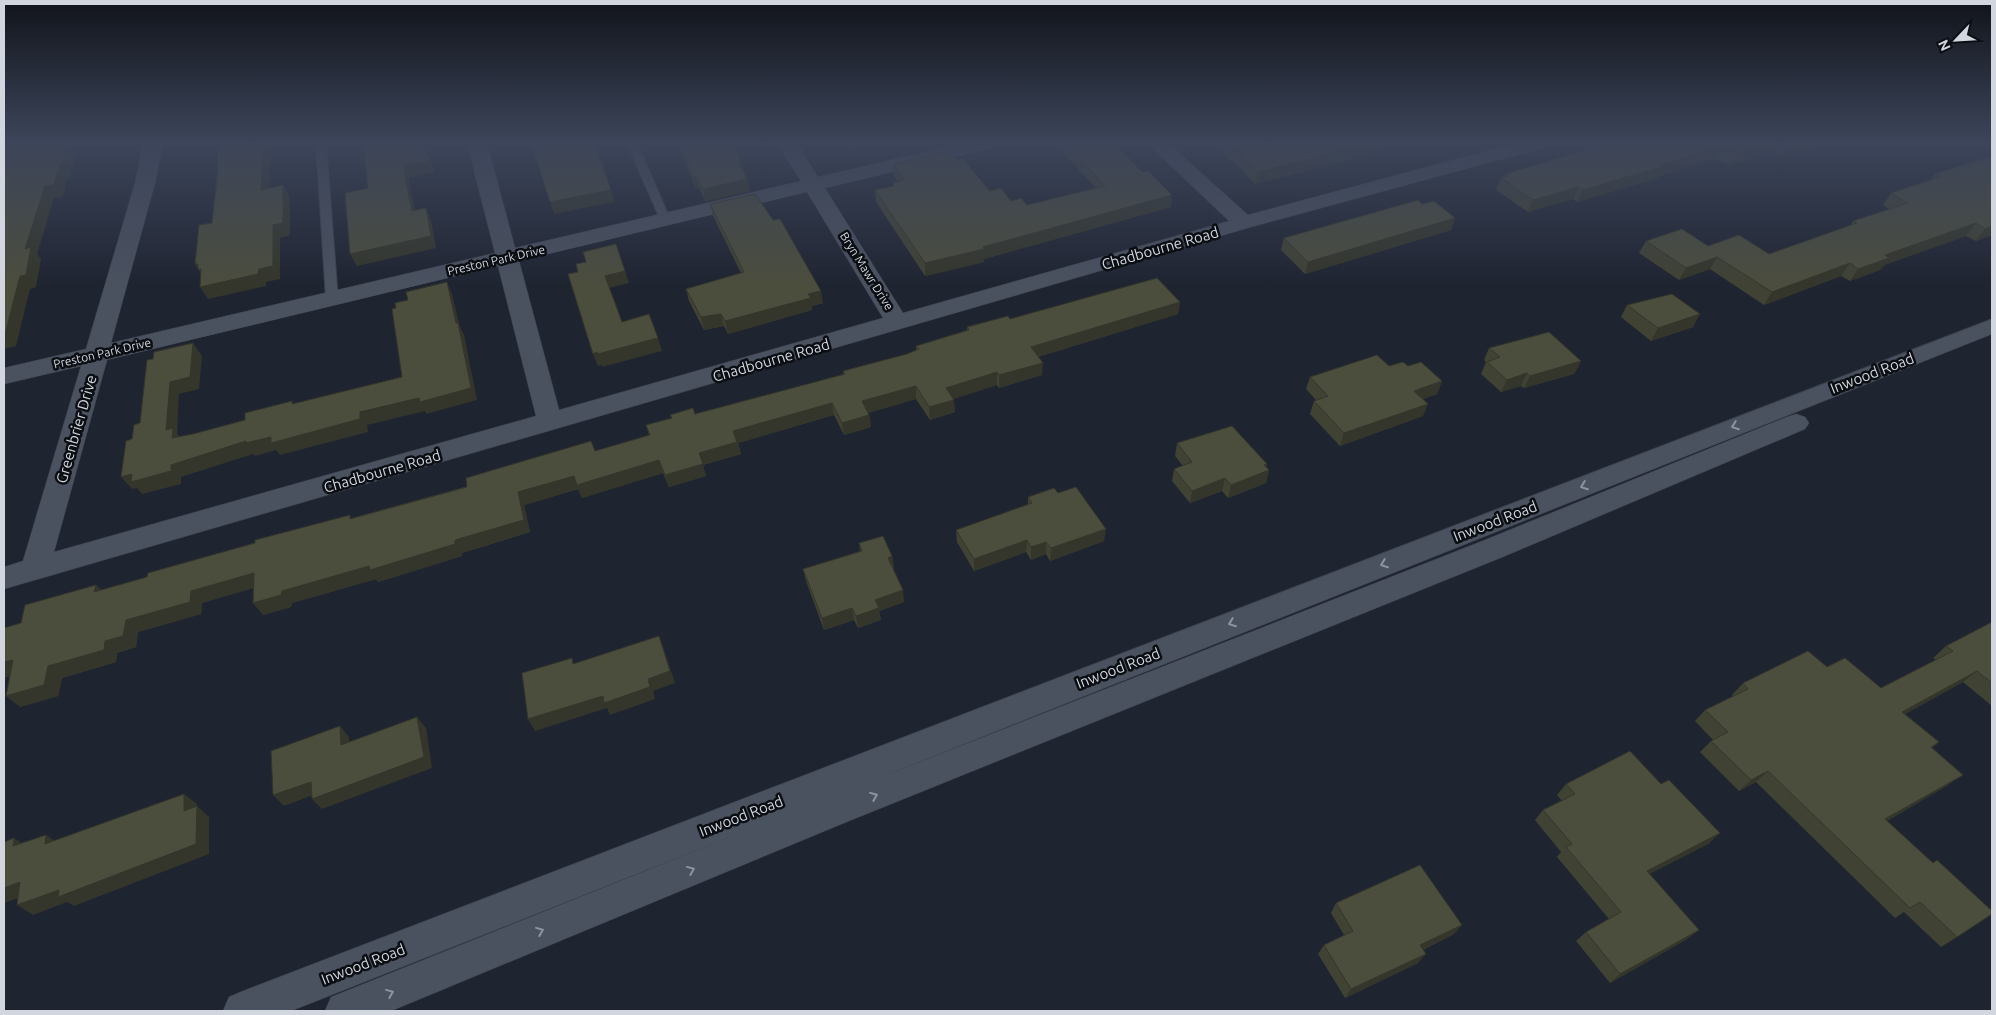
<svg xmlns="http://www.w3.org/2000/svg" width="1996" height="1015" font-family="Ubuntu,sans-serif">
<rect width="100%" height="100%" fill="#1f2431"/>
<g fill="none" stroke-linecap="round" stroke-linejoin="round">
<defs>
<g id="lane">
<polygon points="316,143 326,143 338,299 332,302 326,299"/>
<polygon points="627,143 637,143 670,219 669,221 665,222 660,219"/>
</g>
<path id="street" d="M143 143H163L155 183 111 343 495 253 467 143H487L515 248 801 181 777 143H797L818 177 964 143H999L996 147 825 188 903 313 1229 221 1147 143H1168L1248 215 1517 143H1549L1546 147 1251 227 4 589V567L23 561 81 366 4 384V368L86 349 135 183ZM807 192 883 318 559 410 519 261ZM498 266 536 416 54 552 107 360Z"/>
<polygon id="secondary" points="1992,319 1992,334 869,782 1485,540 1787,417 1796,414 1805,417 1809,423 1805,429 1505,556 844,823 391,1011 325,1011 331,997 740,833 291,1011 223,1011 229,997 243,991"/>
</defs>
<use href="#lane" stroke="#3d414b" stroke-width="2"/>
<use href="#street" stroke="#3d414b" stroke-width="1"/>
<use href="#secondary" stroke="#3d414b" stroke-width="1"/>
<use href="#lane" fill="#4a515f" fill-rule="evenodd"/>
<use href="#street" fill="#4a515f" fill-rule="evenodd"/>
<use href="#secondary" fill="#4a515f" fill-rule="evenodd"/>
</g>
<g fill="#404234">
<polygon points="677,143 733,143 741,160 743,170 747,179 750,191 705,201 699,188 696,189"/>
<polygon points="847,143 892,143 853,152"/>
<polygon points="1054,143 1114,143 1142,172 1172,195 1171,207 984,259 984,262 925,276 876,202 875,190 893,186 893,183 898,182 894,176 893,164 956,160 990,191 1011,201 1027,205 1096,188"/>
<polygon points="1209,143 1406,143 1405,146 1255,184 1237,165"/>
<polygon points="1610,143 1831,143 1824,149 1808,153 1804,151 1782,157 1773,152 1730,165 1714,159 1659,176 1657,178 1577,202 1573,199 1528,212 1496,190 1501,178 1503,177 1505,174"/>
<polygon points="1992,156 1992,235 1976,241 1966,236 1884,265 1880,270 1850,281 1841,276 1764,305 1710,269 1679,280 1639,253 1646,241 1708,246 1769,254 1850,226 1853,221 1889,209 1883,205 1891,193 1930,180 1935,174"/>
<polygon points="710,204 823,303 812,306 812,310 728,334 724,326 704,330 689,301 686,289 741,273 713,216"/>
<polygon points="1422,204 1451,230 1305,274 1281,250 1284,238"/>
<polygon points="1180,302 1178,314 1038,357 1042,375 999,388 997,385 953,399 955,412 930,420 916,399 868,413 869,415 871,427 844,435 834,415 738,443 741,454 703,465 706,476 669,487 663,473 582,498 578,489 524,505 530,532 462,553 462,556 378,582 376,579 292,603 291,607 263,615 253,588 202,603 201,614 138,632 136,647 117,653 116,662 62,678 58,696 20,707 21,623 96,585 101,590 352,518 595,451 649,435 646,425 695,414 843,375 843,371 907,354 916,350 916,346 967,330 967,327 1010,319"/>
<polygon points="1627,305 1693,327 1651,341 1621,317"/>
<polygon points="1489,348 1581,361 1574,374 1524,388 1521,386 1501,392 1481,374 1486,362 1484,360"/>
<polygon points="1389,366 1408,366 1442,381 1437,394 1423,399 1423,416 1340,446 1310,414 1314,401 1316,400 1306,389 1310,377"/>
<polygon points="1177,443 1267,464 1266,467 1269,470 1266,483 1228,498 1222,491 1190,503 1172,481 1174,469 1183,466 1175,456"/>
<polygon points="1058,493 1104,541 1050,561 1046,554 1031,560 1026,552 974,571 957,542 956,530 1028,505 1028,497"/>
<polygon points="859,543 892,556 894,568 893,569 904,602 879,611 881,620 858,628 854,620 824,630 806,581 803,569 860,551"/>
<polygon points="1992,622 1992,706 1963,682 1905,714 1939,742 1932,748 1948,785 1887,821 1957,937 1941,947 1904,912 1895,918 1756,782 1739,791 1700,752 1711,741 1713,740 1695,721 1705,710 1733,696 1732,695 1743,683 1827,667 1881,688 1936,660 1933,658 1946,646"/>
<polygon points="1566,784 1661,784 1720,833 1708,844 1649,874 1699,930 1687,939 1610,983 1576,941 1586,932 1609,919 1557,857 1561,852 1535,820 1543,810 1562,801 1557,795"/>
<polygon points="1336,903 1454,934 1423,950 1418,963 1345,998 1318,954 1324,945 1344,935 1331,913"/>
</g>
<g fill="#34362b">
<polygon points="68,143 79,143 70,178 67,178 63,197 54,198 37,254 41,259 36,287 30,289 16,346 4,349 4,334 25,249 45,186 59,166"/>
<polygon points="264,143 272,143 268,202 261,190"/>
<polygon points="423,143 435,172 409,178 417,223 412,211 403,166"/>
<polygon points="852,143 892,143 853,152"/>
<polygon points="1373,143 1406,143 1405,146 1255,184 1258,172"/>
<polygon points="1769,143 1778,143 1773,152 1730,165 1737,153"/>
<polygon points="1797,143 1809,143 1804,151 1782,157 1789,145"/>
<polygon points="1814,143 1831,143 1824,149 1808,153"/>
<polygon points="1721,147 1714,159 1659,176 1657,178 1577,202 1583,190 1661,165"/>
<polygon points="741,160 743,172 738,161"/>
<polygon points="696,176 699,188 696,189 693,177"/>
<polygon points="747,179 750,191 705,201 703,189"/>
<polygon points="283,185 290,197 290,235 280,238 280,279 266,282 266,286 208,299 200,287 259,269 273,225"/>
<polygon points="1578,187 1573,199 1528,212 1533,200"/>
<polygon points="611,190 615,202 554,214 550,202"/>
<polygon points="1172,195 1171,207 984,259 984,262 925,276 925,263"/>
<polygon points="426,208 431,220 436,248 357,266 350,254"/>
<polygon points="1455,218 1451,230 1305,274 1308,262"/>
<polygon points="1976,223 1966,236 1884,265 1880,270 1850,281 1858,269 1885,255"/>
<polygon points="1992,226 1992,235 1976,241 1985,229"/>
<polygon points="1717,257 1710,269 1679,280 1686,268"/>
<polygon points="1850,263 1841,276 1764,305 1772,292"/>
<polygon points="195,264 198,264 209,281 206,282"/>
<polygon points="625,271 629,283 609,288 605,276"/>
<polygon points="447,282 452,294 460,327 464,335 477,400 426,414 425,411 367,425 368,432 280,455 276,450 255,456 253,454 181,477 181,484 142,494 137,488 132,489 121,477 171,465 246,441 419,398 456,323"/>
<polygon points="821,291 823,303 812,306 812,310 728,334 725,321 808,294"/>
<polygon points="1180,302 1178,314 1031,359 1031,347"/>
<polygon points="721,314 724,326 704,330 701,317"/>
<polygon points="1700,314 1693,327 1651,341 1658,328"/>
<polygon points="658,338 662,351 602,367 602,365 598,366 593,354"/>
<polygon points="193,343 202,356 199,389 179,394 177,433 182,441 182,451 166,430 170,382"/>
<polygon points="1581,361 1574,374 1524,388 1530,376"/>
<polygon points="1043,363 1042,375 999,388 999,375"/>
<polygon points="997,372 997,385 947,401 946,388"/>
<polygon points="1527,373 1521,386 1501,392 1507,380"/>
<polygon points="1442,381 1437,394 1410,403 1414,391"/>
<polygon points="916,386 916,399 864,414 862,401"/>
<polygon points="954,400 955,412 930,420 929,407"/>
<polygon points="832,403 834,415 738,443 741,454 703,465 706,476 669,487 665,475 733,431"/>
<polygon points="1428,404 1423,416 1340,446 1344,433"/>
<polygon points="869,415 871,427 844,435 842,423"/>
<polygon points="659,460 663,473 582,498 578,489 524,505 530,532 462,553 462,556 378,582 376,579 292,603 291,607 263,615 253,603 282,591 455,540 518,492 574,476"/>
<polygon points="1267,464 1265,472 1269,470 1266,483 1228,498 1231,485"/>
<polygon points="1225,478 1222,491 1190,503 1192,491"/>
<polygon points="1106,529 1104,541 1050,561 1051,548"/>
<polygon points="1027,540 1026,552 974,571 974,559"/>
<polygon points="1046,542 1046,554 1031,560 1031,547"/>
<polygon points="892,556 894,568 889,570 888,558"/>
<polygon points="254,573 264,585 202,603 201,614 138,632 136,647 117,653 116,662 62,678 58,696 20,707 6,696 48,666 105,641 126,620 191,591"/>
<polygon points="96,585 108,597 94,592"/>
<polygon points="903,590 904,602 879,611 881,620 858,628 856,616 875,600"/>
<polygon points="852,608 854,620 824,630 822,618"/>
<polygon points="659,636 663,647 675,683 653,691 655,699 610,715 607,708 535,731 528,719 648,679"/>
<polygon points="13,660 27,671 4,678 4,662"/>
<polygon points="1977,671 1963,682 1889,723 1902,712"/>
<polygon points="417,717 426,728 432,768 322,809 312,799"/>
<polygon points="340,726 349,737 351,756 341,745"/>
<polygon points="1768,771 1756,782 1739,791 1751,780"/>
<polygon points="1963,775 1948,785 1871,830 1885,819"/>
<polygon points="311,782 321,792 284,806 273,795"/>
<polygon points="184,794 197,804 197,806 209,817 209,854 74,906 67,902 33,915 17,905 184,811"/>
<polygon points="1720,833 1708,844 1636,881 1647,871"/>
<polygon points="46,835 61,845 45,844"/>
<polygon points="14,838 30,848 13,846"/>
<polygon points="20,882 36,892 4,903 4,888"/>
<polygon points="1462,925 1454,934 1413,954 1420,945"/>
<polygon points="1699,930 1687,939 1610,983 1620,974"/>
<polygon points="1426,954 1418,963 1345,998 1351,989"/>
</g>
<g fill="#4b4d3d" stroke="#34362b">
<polygon points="6,143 68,143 62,166 59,166 54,185 45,186 25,249 31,247 26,275 20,276 5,334 4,334 4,151"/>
<polygon points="217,143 264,143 261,190 283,185 283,223 273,225 273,266 259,269 258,274 200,287 201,269 198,269 198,264 195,264 199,225 212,223 218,169"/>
<polygon points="363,143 423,143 430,160 403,166 412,211 426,208 431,236 350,254 345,193 368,188"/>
<polygon points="531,143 595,143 611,190 550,202"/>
<polygon points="679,143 733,143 741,160 738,161 747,179 703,189 696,176 693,177"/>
<polygon points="1066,143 1114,143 1142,172 1148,171 1172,195 983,247 984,249 925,263 875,190 894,186 893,183 904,180 893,164 949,151 956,160 962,158 990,191 1001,188 1011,201 1021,198 1027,205 1105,186"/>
<polygon points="1226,143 1373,143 1258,172 1239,153"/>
<polygon points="1610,143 1769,143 1737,153 1721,147 1661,165 1663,166 1583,190 1578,187 1533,200 1501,178 1508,176 1505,174"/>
<polygon points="1785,143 1797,143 1789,145"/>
<polygon points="1992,156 1992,226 1985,229 1976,223 1885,255 1889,258 1858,269 1850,263 1772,292 1717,257 1686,268 1646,241 1682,229 1708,246 1739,235 1769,254 1857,223 1853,221 1908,203 1891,193 1940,177 1935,174"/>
<polygon points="755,194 773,220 780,219 821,291 808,294 811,298 725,321 721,314 701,317 686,289 744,272 710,204"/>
<polygon points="1418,200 1422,204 1434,201 1455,218 1308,262 1284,238"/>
<polygon points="616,244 625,271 605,276 622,322 649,314 658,338 598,354 597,352 593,354 568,274 578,272 576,264 586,262 583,252"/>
<polygon points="1157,278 1180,302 1031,347 1043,363 999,375 997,372 946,388 954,400 929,407 916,386 862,401 869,415 842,423 832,403 733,431 737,442 699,453 703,464 665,475 659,460 577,485 574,476 518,492 524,520 455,540 455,544 370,570 369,566 282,591 281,595 253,603 254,573 191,591 190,602 126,620 123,636 105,641 104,650 48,666 44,685 6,696 13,660 4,662 4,628 21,623 25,605 96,585 94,592 147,577 148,573 255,543 255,540 350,515 350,519 467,487 466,478 591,441 595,451 650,435 646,425 672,418 670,415 693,408 695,414 845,374 843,371 907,354 919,349 916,346 969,330 967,327 1008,316 1010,319"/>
<polygon points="447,282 456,323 458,323 471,388 420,402 419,398 360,412 360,419 271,443 271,437 246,443 246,441 171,465 171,471 131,482 132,474 121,477 126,441 132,439 134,425 140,423 147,360 153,359 154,352 193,343 190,377 170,382 166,430 173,428 172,438 193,434 245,420 245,413 292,401 292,404 402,377 392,309 396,308 395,303 408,300 406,292"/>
<polygon points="1672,294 1700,314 1658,328 1627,305"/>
<polygon points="1549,332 1581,361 1530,376 1527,373 1507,380 1487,362 1500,357 1489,348"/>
<polygon points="1377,355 1389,366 1403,362 1408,366 1421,362 1442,381 1414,391 1428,404 1344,433 1314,401 1328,396 1310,377"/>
<polygon points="1232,426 1267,464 1264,465 1269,470 1231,485 1225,478 1192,491 1174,469 1192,462 1177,443"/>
<polygon points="1076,487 1106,529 1051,548 1046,542 1031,547 1027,540 974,559 956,530 1032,503 1028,497 1054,488 1058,493"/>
<polygon points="883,536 892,556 888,558 903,590 875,600 879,608 856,616 852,608 822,618 803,569 862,551 859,543"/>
<polygon points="1992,622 1992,683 1977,671 1902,712 1939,742 1931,747 1963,775 1885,819 1933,863 1937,860 1992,911 1992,914 1957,937 1920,902 1910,908 1768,771 1751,780 1711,741 1728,732 1705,710 1748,689 1743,683 1808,651 1827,667 1845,658 1881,688 1953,651 1946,646"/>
<polygon points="659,636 670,671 648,679 650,687 604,703 603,696 528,719 522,673 572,658 573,664"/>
<polygon points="417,717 424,757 312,799 311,782 273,795 271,751 340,726 341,745"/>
<polygon points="1630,751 1661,784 1669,780 1720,833 1647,871 1699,930 1620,974 1586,932 1621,912 1566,847 1572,844 1543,810 1575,794 1566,784"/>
<polygon points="184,794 184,811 197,806 196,844 58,897 59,890 17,905 20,882 4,888 4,842 14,838 13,846 46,835 45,844"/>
<polygon points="1420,865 1462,925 1420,945 1426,954 1351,989 1324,945 1353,931 1336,903"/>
</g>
<defs><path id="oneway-chevron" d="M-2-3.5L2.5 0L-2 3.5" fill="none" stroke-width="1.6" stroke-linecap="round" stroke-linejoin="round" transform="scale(1.25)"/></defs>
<g stroke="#8e949e">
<use href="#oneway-chevron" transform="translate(1735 426) rotate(159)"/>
<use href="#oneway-chevron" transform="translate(1584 486) rotate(159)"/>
<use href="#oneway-chevron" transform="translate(1384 564) rotate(159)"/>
<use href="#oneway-chevron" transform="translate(1232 623) rotate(159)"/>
<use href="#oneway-chevron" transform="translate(874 796) rotate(-22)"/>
<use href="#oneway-chevron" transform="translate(691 870) rotate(-22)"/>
<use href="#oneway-chevron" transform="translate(540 931) rotate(-22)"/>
<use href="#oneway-chevron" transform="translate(390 993) rotate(-22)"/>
</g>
<linearGradient id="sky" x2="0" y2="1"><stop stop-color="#11141b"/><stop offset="0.5" stop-color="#3c455a"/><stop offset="1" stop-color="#3c455a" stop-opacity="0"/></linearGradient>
<rect width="1996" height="285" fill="url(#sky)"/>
<g text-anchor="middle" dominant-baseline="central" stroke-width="5" stroke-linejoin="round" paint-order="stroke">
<g font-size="12" fill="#d2d6de" stroke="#0b0e13">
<text transform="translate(496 260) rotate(-13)">Preston Park Drive</text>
<text transform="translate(867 271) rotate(58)">Bryn Mawr Drive</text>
<text transform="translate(102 353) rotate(-13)">Preston Park Drive</text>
</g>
<g font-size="15" fill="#d2d6de" stroke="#0b0e13">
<text transform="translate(1160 248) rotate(-16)">Chadbourne Road</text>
<text transform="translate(771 360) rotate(-16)">Chadbourne Road</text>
<text transform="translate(1872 373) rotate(-21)">Inwood Road</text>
<text transform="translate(76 429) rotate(-74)">Greenbrier Drive</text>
<text transform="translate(382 471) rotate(-16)">Chadbourne Road</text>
<text transform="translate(1495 521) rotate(-21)">Inwood Road</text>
<text transform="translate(1118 668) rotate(-21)">Inwood Road</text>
<text transform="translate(741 816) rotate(-21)">Inwood Road</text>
<text transform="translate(363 964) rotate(-21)">Inwood Road</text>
</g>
</g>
<rect width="1996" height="1015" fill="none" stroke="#d2d6de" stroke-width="10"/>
<g transform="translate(1956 40) rotate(245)" stroke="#0b0e13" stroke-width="4" paint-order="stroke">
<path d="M0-4L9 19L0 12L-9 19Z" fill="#d2d6de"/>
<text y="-8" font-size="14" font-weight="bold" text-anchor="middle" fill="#d2d6de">N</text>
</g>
</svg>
